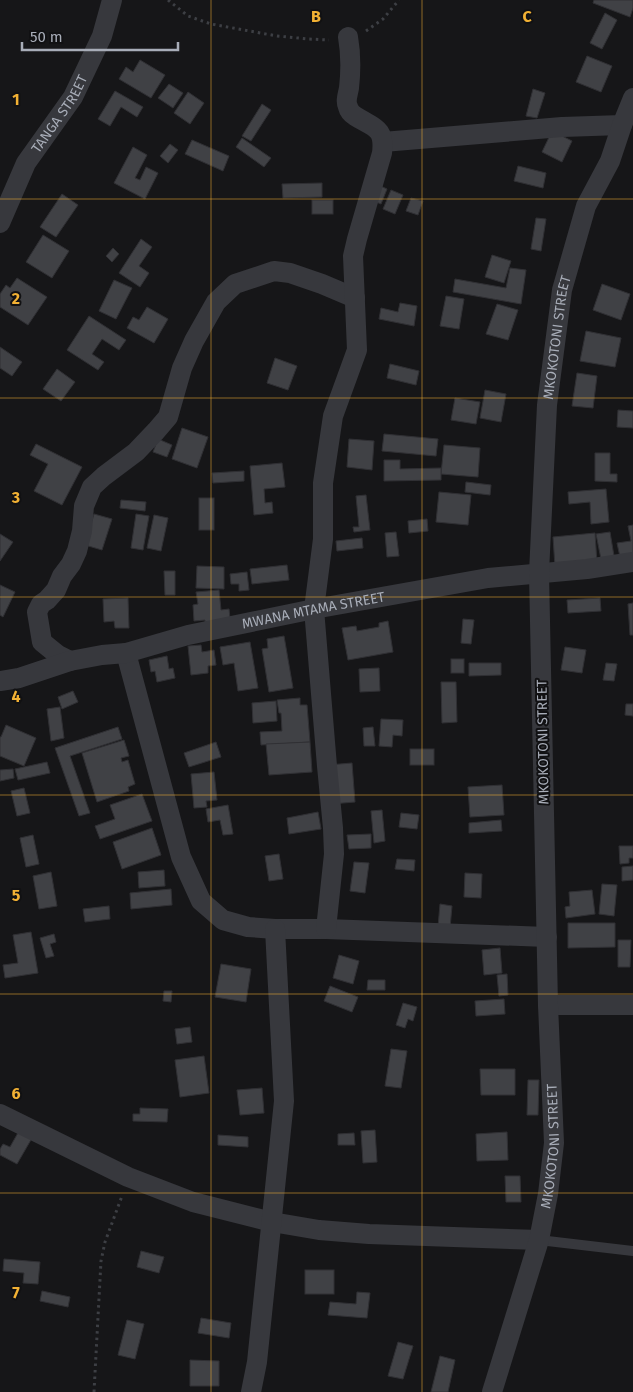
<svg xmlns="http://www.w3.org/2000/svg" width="633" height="1392" font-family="'Fira Sans',sans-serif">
<rect width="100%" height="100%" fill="#161618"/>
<g fill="#404145" stroke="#303034">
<polygon points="594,0 633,0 633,8 630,17 593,3"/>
<polygon points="605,13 617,20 602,49 590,43"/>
<polygon points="587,56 612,66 601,92 576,82"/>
<polygon points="140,60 165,75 151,98 119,79 126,67 133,72"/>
<polygon points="169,84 183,93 173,108 158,98"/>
<polygon points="533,89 545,93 537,118 526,116"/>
<polygon points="115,91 143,107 137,117 121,107 110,126 98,119"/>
<polygon points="188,92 204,103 190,124 174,113"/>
<polygon points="262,104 271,110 251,141 242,136"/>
<polygon points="552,131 572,141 562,162 542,152"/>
<polygon points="242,138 271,158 264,167 236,147"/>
<polygon points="192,140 229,156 223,171 185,154"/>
<polygon points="170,144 178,150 168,163 160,156"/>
<polygon points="133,147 147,155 135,178 140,180 146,167 158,173 145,199 114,183"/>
<polygon points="518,166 546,173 543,188 514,181"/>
<polygon points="322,183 322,197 283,198 282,184"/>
<polygon points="376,184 387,189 381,204 369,199"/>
<polygon points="391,190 403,195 395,214 383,209"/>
<polygon points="62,194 78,205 56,237 40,227"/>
<polygon points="411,198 423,201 418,215 406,211"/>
<rect x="312" y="200" width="21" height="14"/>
<polygon points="536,218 546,219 541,251 531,249"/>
<polygon points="43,235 69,251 52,278 26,262"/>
<polygon points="141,239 152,247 139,266 149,273 140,287 119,273"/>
<polygon points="113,248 119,254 112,262 106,256"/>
<polygon points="492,255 511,261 504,283 485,277"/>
<polygon points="510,268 526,270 521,304 453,292 455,279 506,288"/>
<polygon points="17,278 47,297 28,325 0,307 0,294 6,285 10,288"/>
<polygon points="114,280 132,288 116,319 99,311"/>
<polygon points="602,284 630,294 621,320 593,310"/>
<polygon points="446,296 464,299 459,329 440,326"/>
<polygon points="400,303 417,306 414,326 379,319 381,308 398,312"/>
<polygon points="497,304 518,310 508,340 486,334"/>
<polygon points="147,307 168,319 154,343 127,328 133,317 139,320"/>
<polygon points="89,316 126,340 119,350 102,339 92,354 104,362 98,370 67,350"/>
<polygon points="586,331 621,338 615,367 580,361"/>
<polygon points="0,347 22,362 12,376 0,368"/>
<polygon points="275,358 297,366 288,390 267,383"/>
<polygon points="390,364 419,371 416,385 387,378"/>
<polygon points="57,369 75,382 61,401 43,389"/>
<polygon points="577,373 597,376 593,408 572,406"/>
<polygon points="485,390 506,394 501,422 480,418"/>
<polygon points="455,398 480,402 476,424 451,420"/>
<polygon points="618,410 633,411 633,428 617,427"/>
<polygon points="182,428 208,437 197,468 172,459"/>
<polygon points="384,434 438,439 436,456 382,451"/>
<polygon points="158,439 172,445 167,457 153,452"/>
<polygon points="349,439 374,441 372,470 347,467"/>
<polygon points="36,444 82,467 62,505 34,491 48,464 30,455"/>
<polygon points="444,445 480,448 478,477 441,474"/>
<polygon points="595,453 610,453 610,474 617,474 617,482 595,481"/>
<polygon points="384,460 400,460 400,469 441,468 441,480 384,481"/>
<polygon points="282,463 285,487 264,489 265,503 272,502 273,513 254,515 250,466"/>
<polygon points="244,471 244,481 213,483 212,473"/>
<polygon points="466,482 491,485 490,495 465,492"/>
<polygon points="606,489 609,522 591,524 590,502 569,504 568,492"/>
<polygon points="439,492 471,495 468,525 436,522"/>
<polygon points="366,495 370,530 354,532 353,527 359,527 356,496"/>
<rect x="199" y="498" width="15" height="32"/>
<polygon points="121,500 146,502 145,511 120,508"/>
<polygon points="94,514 112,519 102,550 85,545"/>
<polygon points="136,514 149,516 143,550 131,548"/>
<polygon points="154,515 168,518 161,551 147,548"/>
<polygon points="427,519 428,531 409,533 408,521"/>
<polygon points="633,525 633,554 620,557 617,543 631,541 628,526"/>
<polygon points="396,532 399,556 387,557 385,533"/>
<polygon points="610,532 615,562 602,564 596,534"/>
<polygon points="595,533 597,563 555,567 553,537"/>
<polygon points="0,534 13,542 0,561"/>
<polygon points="362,538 363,548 337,551 336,541"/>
<polygon points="287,565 289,580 252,584 250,569"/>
<polygon points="197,566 224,567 224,589 196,588"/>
<polygon points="164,571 175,571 175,595 165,595"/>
<polygon points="247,572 249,590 239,591 239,584 231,584 230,574"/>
<polygon points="0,585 15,592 3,617 0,615"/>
<polygon points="219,590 221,610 229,609 230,618 205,624 205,620 194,621 193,605 198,604 196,592"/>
<polygon points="128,598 129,628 115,628 114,621 104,622 103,599"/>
<polygon points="600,598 601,611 568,613 567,600"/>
<polygon points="633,603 633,635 630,635 628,604"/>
<polygon points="463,619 474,620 471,644 461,643"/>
<polygon points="388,621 393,652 348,660 342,628 356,626 357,631 379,627 379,623"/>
<polygon points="284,636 293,688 269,692 262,649 268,648 267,639"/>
<polygon points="250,642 258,688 238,691 234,663 223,665 220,647"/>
<polygon points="201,645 202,652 214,650 216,665 208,666 208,673 191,675 188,646"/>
<polygon points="565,647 586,650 582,673 561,670"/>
<polygon points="167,656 169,669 173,668 175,678 157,682 155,671 151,672 149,660"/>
<rect x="451" y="659" width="13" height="14"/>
<polygon points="469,663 501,663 501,675 469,676"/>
<polygon points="606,663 617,664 614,681 603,680"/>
<polygon points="379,668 380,691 360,692 359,669"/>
<polygon points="441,682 456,682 457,722 442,723"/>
<polygon points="73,691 78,702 62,709 58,697"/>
<polygon points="300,698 300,705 307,705 310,742 261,745 260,732 282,731 281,713 279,713 277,700"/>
<polygon points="276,701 277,721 253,723 252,703"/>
<polygon points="626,704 633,704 633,716 625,715"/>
<polygon points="60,707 64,738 51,741 47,709"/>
<polygon points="381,719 403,720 402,736 393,735 392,747 379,746"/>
<polygon points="6,725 36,738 24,766 0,756 0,737 1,737"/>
<polygon points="118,727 122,739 70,756 90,813 79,816 55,748"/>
<polygon points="373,727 375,746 364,746 363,728"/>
<polygon points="124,740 129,756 121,758 122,762 128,760 135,784 128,787 129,791 97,802 82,753"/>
<polygon points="216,742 221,757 189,767 184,753"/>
<polygon points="310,742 312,772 269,775 266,744"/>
<rect x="410" y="749" width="24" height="16"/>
<polygon points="47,762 50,773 18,780 15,769"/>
<polygon points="352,763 355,802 331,804 328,765"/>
<polygon points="13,769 14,778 0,781 0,770"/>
<polygon points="214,772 217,800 206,801 207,807 194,808 191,774"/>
<polygon points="502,785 504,815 470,817 468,787"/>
<polygon points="24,788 30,813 17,816 11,791"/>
<polygon points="142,794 152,821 100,839 95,826 115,819 110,805"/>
<polygon points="228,805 233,834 223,835 220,820 208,822 206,809"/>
<polygon points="382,810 385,841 374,843 371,811"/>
<polygon points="318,812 321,829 289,834 287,818"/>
<polygon points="401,813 419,815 417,829 399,827"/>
<polygon points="501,820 502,831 469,833 469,823"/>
<polygon points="152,828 161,855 122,869 113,842"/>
<polygon points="371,834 371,848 349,849 347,835"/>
<polygon points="33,835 39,864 26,867 20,838"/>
<polygon points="619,846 633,846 633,858 629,858 629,863 620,864"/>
<polygon points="279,854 283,879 269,881 265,856"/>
<polygon points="397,859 415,860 414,871 395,869"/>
<polygon points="354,862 369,863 365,893 350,891"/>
<polygon points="633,866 633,880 622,881 622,867"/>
<polygon points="164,870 165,886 139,888 138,872"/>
<polygon points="51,872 57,906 39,909 33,876"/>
<polygon points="465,873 482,874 481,898 464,897"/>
<polygon points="602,884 617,885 614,916 599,914"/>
<polygon points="171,889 172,905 131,909 130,893"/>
<polygon points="592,890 595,914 566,918 565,907 570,906 569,892"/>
<polygon points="440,904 452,906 450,928 438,927"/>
<polygon points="109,906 110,919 85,922 83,909"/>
<polygon points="568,923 615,923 615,947 568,948"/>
<polygon points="31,932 38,973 5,978 3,965 18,963 13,935"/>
<polygon points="54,934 56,942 50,944 54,956 46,958 40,938"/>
<polygon points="618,940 631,940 630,967 618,967"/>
<polygon points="500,948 502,973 484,975 482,950"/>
<polygon points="339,955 359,961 353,984 333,978"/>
<polygon points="221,964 251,969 246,1002 215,997"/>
<polygon points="507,974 508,995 499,996 497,975"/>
<polygon points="368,980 385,980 385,990 367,990"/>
<polygon points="330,986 358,997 352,1012 324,1001"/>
<polygon points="164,991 172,991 171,1002 163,1001"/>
<polygon points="504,999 505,1014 476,1016 475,1001"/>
<polygon points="403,1003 417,1007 413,1021 408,1019 405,1028 396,1025"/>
<polygon points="190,1027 192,1042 177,1044 175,1029"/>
<polygon points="391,1049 407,1051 401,1088 385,1086"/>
<polygon points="204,1056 209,1093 180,1097 175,1060"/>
<polygon points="480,1069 515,1069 515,1095 481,1095"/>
<polygon points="528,1080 539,1080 538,1115 527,1115"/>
<polygon points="262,1088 264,1113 240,1115 237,1090"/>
<polygon points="140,1108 168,1109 167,1122 133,1121 133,1114 140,1114"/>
<polygon points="375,1130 377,1162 363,1163 361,1131"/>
<polygon points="19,1131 32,1138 17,1164 0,1155 0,1149 3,1144 10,1147"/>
<polygon points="507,1132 508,1160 477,1161 476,1134"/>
<polygon points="354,1133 355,1145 338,1145 338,1134"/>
<polygon points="218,1135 248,1137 248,1147 218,1145"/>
<polygon points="505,1176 520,1176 521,1202 506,1202"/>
<polygon points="141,1251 164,1257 159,1273 137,1267"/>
<polygon points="4,1259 40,1262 38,1284 23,1283 24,1273 3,1271"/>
<rect x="305" y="1270" width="29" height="24"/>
<polygon points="42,1291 70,1297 68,1307 40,1301"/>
<polygon points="357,1292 370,1293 367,1318 328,1315 330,1302 356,1304"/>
<polygon points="201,1318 231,1323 229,1338 198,1333"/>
<polygon points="127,1320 144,1324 135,1359 118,1355"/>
<polygon points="398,1342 413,1346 403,1379 388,1376"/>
<polygon points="440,1356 455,1360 448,1392 431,1392"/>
<polygon points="190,1360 219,1361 219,1386 190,1386"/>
</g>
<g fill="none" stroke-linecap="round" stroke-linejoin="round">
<g stroke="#3d3f44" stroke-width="3" stroke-dasharray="2.5 4" stroke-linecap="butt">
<polyline points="168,0 188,16 211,24 277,36 308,39 329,40"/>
<polyline points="366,31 383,19 399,0"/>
<polyline points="94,1392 101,1261 105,1242 122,1196"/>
</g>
<polyline stroke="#37383d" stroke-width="10" points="539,1240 633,1251"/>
<g stroke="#37383d" stroke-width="20">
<polyline points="383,142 562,127 622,125"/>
<path id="s1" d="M0 223 26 163 73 97 102 36 112 0"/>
<polyline points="126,653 181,857 201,901 223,920 248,927 275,929 326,929 547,937"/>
<polyline points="70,661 58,655 42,642 37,612 41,604 47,600 56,590 62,576 71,564 77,551 82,531 84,506 92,487 104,476 136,452 156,431 168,417 182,368 194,341 216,302 235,284 274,271 290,273 322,284 355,298"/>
<path id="s2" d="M0 681 19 678 70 661 102 655 126 653 188 635 314 609 488 578 587 569 633 562"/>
<path d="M326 929 334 854 333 828 327 766 314 609 323 539V483L333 416 357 350 353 256 357 239 382 153C385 127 374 128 355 116 352 114 349 111 348 107 345 101 348 94 349 88 351 70 351 54 348 37"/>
<polyline points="548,1005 633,1005"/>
<polyline points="0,1114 128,1177 193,1202 272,1222 319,1230 369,1234 539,1240"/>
<polyline points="251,1392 257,1362 284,1101 275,929"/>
<path id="s3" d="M492 1392 539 1240 548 1194 554 1143 548 1005 539 573 547 405 562 290 586 206 610 161 622 125 633 98"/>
</g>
</g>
<path fill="none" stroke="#f2b134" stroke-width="1" stroke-opacity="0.55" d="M211 0V1392M422 0V1392M0 199H633M0 398H633M0 597H633M0 795H633M0 994H633M0 1193H633"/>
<g text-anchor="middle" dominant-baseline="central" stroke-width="4" stroke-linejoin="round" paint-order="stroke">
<g font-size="14" fill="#a8adb8" stroke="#111113">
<text stroke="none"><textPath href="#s1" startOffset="125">TANGA STREET</textPath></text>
<text stroke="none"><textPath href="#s3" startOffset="1064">MKOKOTONI STREET</textPath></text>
<text stroke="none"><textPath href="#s2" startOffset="322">MWANA MTAMA STREET</textPath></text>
<text transform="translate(543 742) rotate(-91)">MKOKOTONI STREET</text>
<text stroke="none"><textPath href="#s3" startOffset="254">MKOKOTONI STREET</textPath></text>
</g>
</g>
<g font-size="16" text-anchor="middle" font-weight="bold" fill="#f2b134" stroke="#111113" stroke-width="4" stroke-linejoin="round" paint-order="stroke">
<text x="316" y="22">B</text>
<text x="527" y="22">C</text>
<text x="16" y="105">1</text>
<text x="16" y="304">2</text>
<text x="16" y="503">3</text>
<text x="16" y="702">4</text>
<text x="16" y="901">5</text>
<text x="16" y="1099">6</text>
<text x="16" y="1298">7</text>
</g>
<path d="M22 42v8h156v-8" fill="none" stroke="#a8adb8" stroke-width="2.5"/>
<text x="30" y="42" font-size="15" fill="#a8adb8" stroke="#111113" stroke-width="4" paint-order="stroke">50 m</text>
</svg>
